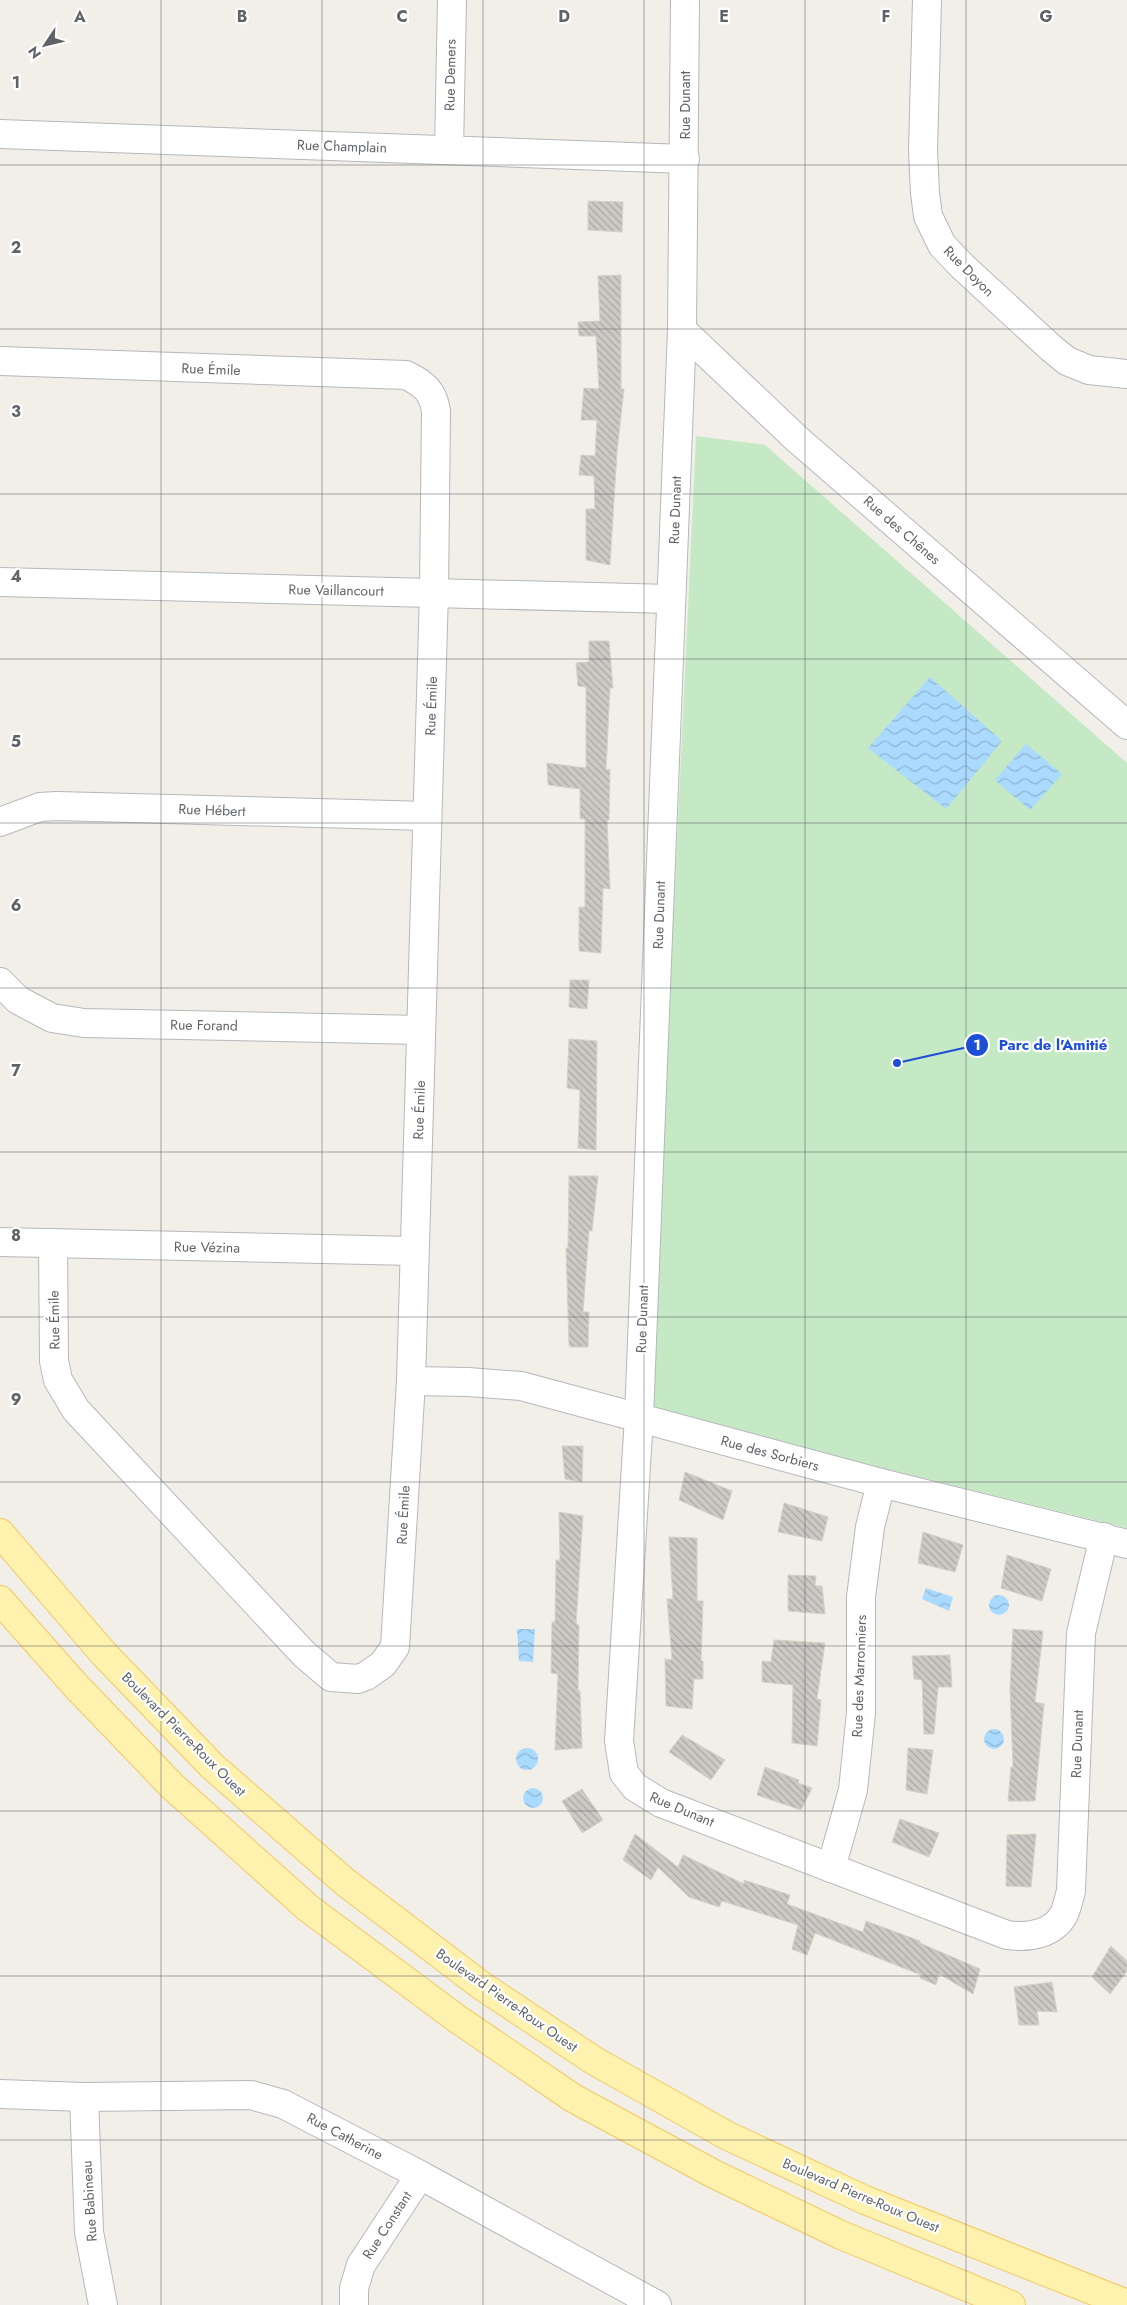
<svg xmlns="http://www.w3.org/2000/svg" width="1127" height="2305" font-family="Jost,sans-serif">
<defs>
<pattern id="water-waves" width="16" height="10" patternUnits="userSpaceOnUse" patternTransform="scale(1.25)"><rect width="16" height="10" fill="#aadaff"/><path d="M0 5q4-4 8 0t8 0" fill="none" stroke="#8eb4d2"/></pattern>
<pattern id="building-back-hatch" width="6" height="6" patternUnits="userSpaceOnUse" patternTransform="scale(1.25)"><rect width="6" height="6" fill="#cccac5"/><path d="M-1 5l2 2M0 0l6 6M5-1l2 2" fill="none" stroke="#a9a8a4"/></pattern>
</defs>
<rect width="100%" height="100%" fill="#f1efe8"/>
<polygon fill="#c5e8c5" points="696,436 765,445 1127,763 1127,1528 647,1410 658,1252"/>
<g fill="url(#water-waves)">
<polygon points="930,677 1002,741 946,809 868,748"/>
<polygon points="1026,744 1062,774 1030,810 995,780"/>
<polygon points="926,1588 953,1597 949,1611 922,1599"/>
<circle cx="999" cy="1605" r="10"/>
<polygon points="517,1629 535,1629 533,1662 519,1661"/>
<circle cx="994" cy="1739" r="10"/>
<circle cx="527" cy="1759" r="11"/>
<circle cx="533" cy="1798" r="10"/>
</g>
<g fill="url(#building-back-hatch)" stroke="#d6d1c6">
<polygon points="588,201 623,202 622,232 588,230"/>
<polygon points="621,275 621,389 624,389 617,452 610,565 586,560 586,509 595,509 594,476 579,475 581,455 595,456 597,420 581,420 584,388 599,389 596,336 579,336 578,322 600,321 598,276"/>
<polygon points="589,641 609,641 613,688 610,688 606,770 610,769 609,820 607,820 610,889 603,888 601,953 579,951 579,907 585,907 585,819 580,819 580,789 548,785 547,763 586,768 586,687 578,686 576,663 589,662"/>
<polygon points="570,980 589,980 587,1009 569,1007"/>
<polygon points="569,1039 597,1041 596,1150 578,1148 580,1090 567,1088"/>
<polygon points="569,1176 598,1176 592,1231 589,1231 583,1312 589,1312 588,1347 570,1347 569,1345 566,1248 568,1248"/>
<polygon points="562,1446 583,1446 582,1482 565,1479"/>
<polygon points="685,1472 732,1491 723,1520 679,1500"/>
<polygon points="784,1503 828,1517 822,1541 778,1532"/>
<polygon points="559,1512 583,1516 576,1624 579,1625 578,1691 580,1691 582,1748 555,1750 558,1674 551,1673 552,1622 555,1622 556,1560 560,1560"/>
<polygon points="923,1532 963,1545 955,1572 918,1563"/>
<polygon points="669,1537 697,1538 697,1601 703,1601 701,1661 703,1661 703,1679 694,1679 692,1709 666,1706 665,1659 672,1660 667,1599 673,1599"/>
<polygon points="1007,1555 1051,1569 1042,1601 1001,1588"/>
<polygon points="788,1575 816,1576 815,1586 822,1586 825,1614 788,1611"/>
<polygon points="1013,1629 1043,1631 1035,1702 1044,1704 1035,1801 1008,1801 1011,1767 1013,1767 1010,1688"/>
<polygon points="774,1640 825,1643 817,1699 821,1700 817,1746 792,1743 793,1685 762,1682 762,1661 771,1662"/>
<polygon points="950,1655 952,1687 938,1687 934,1734 924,1734 922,1680 914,1679 912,1656"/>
<polygon points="682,1735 725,1760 711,1780 669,1752"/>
<polygon points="908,1748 933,1750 927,1794 906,1790"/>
<polygon points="765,1767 799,1780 798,1783 812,1788 801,1810 757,1795"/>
<polygon points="582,1789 603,1820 582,1833 562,1801"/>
<polygon points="900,1819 939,1833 929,1857 892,1842"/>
<polygon points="635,1834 678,1867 683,1855 744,1884 744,1880 790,1895 787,1904 863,1932 866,1921 920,1941 920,1943 980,1969 973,1994 939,1974 936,1985 920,1978 921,1975 815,1933 807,1955 792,1949 798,1925 722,1901 719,1907 689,1897 658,1867 651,1880 623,1860"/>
<polygon points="1036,1834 1031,1887 1006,1886 1007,1835"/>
<polygon points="1111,1946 1127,1961 1127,1971 1110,1994 1092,1977"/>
<polygon points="1052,1982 1057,2012 1037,2011 1039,2025 1019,2025 1014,1987"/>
</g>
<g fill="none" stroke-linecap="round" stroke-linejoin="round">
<defs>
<g id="minor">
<path d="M685 0 682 330 639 1417 619 1741 624 1773 635 1787 661 1803 1007 1935C1027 1938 1053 1935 1064 1914 1067 1908 1069 1898 1071 1891L1081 1633 1104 1537"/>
<polyline points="927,0 923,151 925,193 928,216 942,245 962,266 1051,348 1067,361 1089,370 1127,374"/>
<polyline points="0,134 685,159"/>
<polyline points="449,150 452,0"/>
<polyline points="682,330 797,439 1127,725"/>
<path d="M0 361 406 375C424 384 433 391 436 411L434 592 411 1381 395 1647 383 1664 366 1676 358 1679 331 1677 304 1654 76 1410 58 1380 54 1361 53 1243"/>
<polyline points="0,582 671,599"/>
<polyline points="0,822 40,807 57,806 427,816"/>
<polyline points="0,982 18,1000 52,1018 84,1023 421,1030"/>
<polyline points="0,1242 414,1251"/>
<polyline points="411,1381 468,1382 521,1386 881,1483 1127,1544"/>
<polyline points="831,1868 853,1790 861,1713 861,1597 870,1527 881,1483"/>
<polyline points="0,2094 84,2097 251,2095 283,2104 420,2175 657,2305"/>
<polyline points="84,2097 89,2232 103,2305"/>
<polyline points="354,2305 354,2288 361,2265 420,2175"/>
</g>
<g id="major">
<polyline points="0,1533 104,1654 212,1766 345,1882 482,1986 593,2060 726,2135 865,2200 1127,2304"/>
<polyline points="0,1600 76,1686 172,1786 308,1908 456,2018 573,2098 714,2174 841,2235 1011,2305"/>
</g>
</defs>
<use href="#minor" stroke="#b5b8bc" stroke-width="30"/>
<use href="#major" stroke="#f2c960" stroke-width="30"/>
<use href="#minor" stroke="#fff" stroke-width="28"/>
<use href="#major" stroke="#fff2af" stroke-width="28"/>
</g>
<path fill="none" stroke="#5f6368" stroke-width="1" stroke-opacity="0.55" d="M161 0V2305M322 0V2305M483 0V2305M644 0V2305M805 0V2305M966 0V2305M0 165H1127M0 329H1127M0 494H1127M0 659H1127M0 823H1127M0 988H1127M0 1152H1127M0 1317H1127M0 1482H1127M0 1646H1127M0 1811H1127M0 1976H1127M0 2140H1127"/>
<g text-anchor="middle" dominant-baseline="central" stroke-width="4.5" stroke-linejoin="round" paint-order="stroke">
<g font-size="14" fill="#5f6368" stroke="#fff">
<text transform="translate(450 75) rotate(-89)">Rue Demers</text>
<text transform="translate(685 105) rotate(-90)">Rue Dunant</text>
<text transform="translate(342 146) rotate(2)">Rue Champlain</text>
<text transform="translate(969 271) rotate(45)">Rue Doyon</text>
<text transform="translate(211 369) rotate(2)">Rue Émile</text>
<text transform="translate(675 510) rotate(-88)">Rue Dunant</text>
<text transform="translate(902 530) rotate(41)">Rue des Chênes</text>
<text transform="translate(336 590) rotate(1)">Rue Vaillancourt</text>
<text transform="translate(431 706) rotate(-88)">Rue Émile</text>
<text transform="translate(212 810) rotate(2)">Rue Hébert</text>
<text transform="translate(659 915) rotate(-88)">Rue Dunant</text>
<text transform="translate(204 1025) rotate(1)">Rue Forand</text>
<text transform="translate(419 1110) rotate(-88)">Rue Émile</text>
<text transform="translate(207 1247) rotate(1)">Rue Vézina</text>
<text transform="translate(642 1319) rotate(-88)">Rue Dunant</text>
<text transform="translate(54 1320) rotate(-91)">Rue Émile</text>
<text transform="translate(770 1453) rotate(15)">Rue des Sorbiers</text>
<text transform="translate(403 1515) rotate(-87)">Rue Émile</text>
<text transform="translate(859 1676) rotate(-88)">Rue des Marronniers</text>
<text transform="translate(184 1734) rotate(45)">Boulevard Pierre-Roux Ouest</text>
<text transform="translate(1077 1744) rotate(-88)">Rue Dunant</text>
<text transform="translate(682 1809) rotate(23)">Rue Dunant</text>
<text transform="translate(507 2000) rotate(35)">Boulevard Pierre-Roux Ouest</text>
<text transform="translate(345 2136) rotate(28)">Rue Catherine</text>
<text transform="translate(861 2195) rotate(23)">Boulevard Pierre-Roux Ouest</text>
<text transform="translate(89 2201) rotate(-94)">Rue Babineau</text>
<text transform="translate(387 2225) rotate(-57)">Rue Constant</text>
</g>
</g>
<g font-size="16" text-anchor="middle" font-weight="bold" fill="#5f6368" stroke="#fff" stroke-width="4.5" stroke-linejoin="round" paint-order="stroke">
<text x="80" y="22">A</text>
<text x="242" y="22">B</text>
<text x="402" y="22">C</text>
<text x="564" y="22">D</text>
<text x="724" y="22">E</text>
<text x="886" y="22">F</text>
<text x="1046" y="22">G</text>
<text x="16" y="88">1</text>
<text x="16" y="253">2</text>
<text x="16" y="417">3</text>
<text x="16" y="582">4</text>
<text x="16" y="747">5</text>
<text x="16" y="911">6</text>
<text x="16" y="1076">7</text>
<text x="16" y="1241">8</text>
<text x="16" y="1405">9</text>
</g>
<path fill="none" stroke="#1d4ed8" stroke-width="2" d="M897 1063L977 1045"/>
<g fill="#1d4ed8" stroke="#fff" stroke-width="2">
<circle cx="897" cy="1063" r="5"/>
<circle cx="977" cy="1045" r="12"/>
</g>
<g font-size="15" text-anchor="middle" font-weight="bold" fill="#fff">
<text x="977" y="1050">1</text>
</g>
<g font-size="15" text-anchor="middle" font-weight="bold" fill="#1d4ed8" stroke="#fff" stroke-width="4.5" stroke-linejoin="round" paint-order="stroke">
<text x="1053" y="1050">Parc de l'Amitié</text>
</g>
<g transform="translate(45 45) rotate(235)" stroke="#ffffff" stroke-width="4" paint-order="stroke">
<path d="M0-4L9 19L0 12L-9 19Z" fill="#5f6368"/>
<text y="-8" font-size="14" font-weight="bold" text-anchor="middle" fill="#5f6368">N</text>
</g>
</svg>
